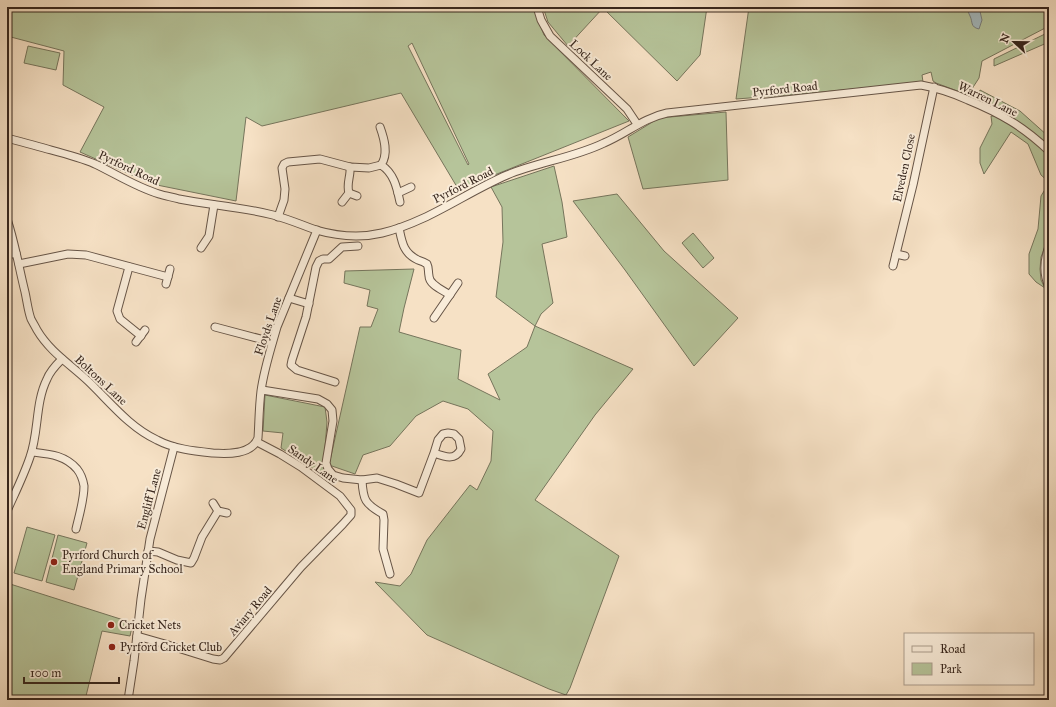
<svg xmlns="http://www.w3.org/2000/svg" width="1056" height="707" font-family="'IM FELL Great Primer',serif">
<rect width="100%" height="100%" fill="#f6e1c5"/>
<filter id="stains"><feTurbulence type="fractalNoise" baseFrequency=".005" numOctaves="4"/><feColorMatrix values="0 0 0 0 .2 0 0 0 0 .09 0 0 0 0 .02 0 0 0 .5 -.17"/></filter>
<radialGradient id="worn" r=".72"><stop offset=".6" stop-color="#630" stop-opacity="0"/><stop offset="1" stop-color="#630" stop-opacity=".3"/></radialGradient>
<g fill="#b6c49a" stroke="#76755c" fill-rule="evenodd">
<path d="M7 7H534L535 12 544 35 629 121 477 182 460 192 401 93 262 126 246 117 236 201 152 184 80 152 104 107 63 85 64 51 7 36ZM412 43 469 164 468 165 408 46Z"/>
<polygon points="543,7 707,7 700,55 677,81 603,8 568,46 548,22"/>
<polygon points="749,7 1049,7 1049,26 982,61 979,78 968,95 936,83 933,81 931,72 922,75 923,82 802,94 736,99"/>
<polygon points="1049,32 1049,42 994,66 994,59"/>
<polygon points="28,46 60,53 56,70 24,63"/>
<polygon points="980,90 1020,111 1048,136 1049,135 1049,147 1004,114 978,100"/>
<polygon points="726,112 728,180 643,189 628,137 659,118"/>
<polygon points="991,116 997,116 1015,126 1049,154 1049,182 1041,175 1028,144 1011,132 984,174 980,163 980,148 992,124"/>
<polygon points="554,166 562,202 567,237 542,244 553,303 541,314 535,326 633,369 595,415 535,500 619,556 570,688 566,695 549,689 427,635 375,582 400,586 411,574 427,540 470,485 477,490 491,461 493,431 468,409 443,401 416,416 390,446 363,455 355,474 329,465 360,327 371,327 378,309 367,306 370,290 344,283 345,271 414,269 404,308 399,332 461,350 458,379 500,400 488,374 527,347 535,326 496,297 503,242 502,207 491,187"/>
<polygon points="1049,183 1049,238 1045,247 1041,257 1040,269 1041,280 1045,288 1036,282 1029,274 1029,254 1038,229 1041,196"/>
<polygon points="617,194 664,251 738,318 694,366 625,270 573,201"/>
<polygon points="693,233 714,258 703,268 682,243"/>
<polygon points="265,395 325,407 327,422 323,475 281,448 283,433 263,431"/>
<polygon points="27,527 55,535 42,581 14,573"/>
<polygon points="58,535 87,543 74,590 46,582"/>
<polygon points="7,583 133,623 130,636 102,631 85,700 10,700 7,699"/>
</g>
<path fill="#a3bac0" stroke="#787f7f" d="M966 7H979L982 20 979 29C970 27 973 22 970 16 969 13 967 10 966 7Z"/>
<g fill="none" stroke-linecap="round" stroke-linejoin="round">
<defs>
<g id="minor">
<polyline points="537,7 541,20 550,36 627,109 637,124"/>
<path d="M380 127C384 138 389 154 381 165 394 173 397 188 400 202"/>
<path d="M7 138C22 142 37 146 51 150 66 154 81 158 95 164 116 174 136 187 159 194 165 196 172 197 179 199 210 205 242 207 273 215 288 219 302 225 316 230 337 236 361 238 382 233 428 222 465 193 507 175 538 162 573 158 604 143 626 134 643 118 667 113L921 85C938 88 953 93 968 100 1000 113 1024 127 1049 151"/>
<path d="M349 193C346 184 351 176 350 167"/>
<polyline points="398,193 411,187"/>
<polyline points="342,202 349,193 357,196"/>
<polyline points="278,217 284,200 285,189 282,168 284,164 288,162 320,159 350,167 369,168 381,165"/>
<path d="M7 219C15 243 19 268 25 292 27 301 28 311 31 319 33 323 35 326 37 330 50 352 70 364 88 381 110 402 129 427 157 440 174 449 194 451 213 453 227 454 252 455 258 438 259 423 259 407 261 391 264 369 271 348 277 327L317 230"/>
<path d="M399 228C402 242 403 253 418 260 421 261 424 262 427 264 429 268 428 271 429 276 429 285 443 290 450 295"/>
<path d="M1049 246C1044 260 1043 274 1049 287"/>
<polyline points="201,248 209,236 214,205"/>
<polyline points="896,254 905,256"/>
<polyline points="7,255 16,253"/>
<polyline points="19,264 68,254 86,255 168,277"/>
<polyline points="893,266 913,185 934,87"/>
<polyline points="129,267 117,311 120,319 141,336"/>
<polyline points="166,284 170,269"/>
<polyline points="289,298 309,304"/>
<polyline points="434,318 458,283"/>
<polyline points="215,327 272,342"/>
<polyline points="136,342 145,330"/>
<polyline points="335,382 297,370 291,365 292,360 306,317 316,267 319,261 323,259 329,259 342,247 358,246"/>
<path d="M262 390 318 399 327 404 332 410 333 421 326 463 328 469 333 475 343 478 362 480 377 478 396 484 419 493 434 453 438 440 443 434 448 433 454 434 459 439 461 449C455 461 445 457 434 453"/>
<path d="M32 452C49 454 65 455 77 469 81 474 83 480 84 486 84 500 79 516 76 529"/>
<path d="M362 480C363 500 365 504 383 514L384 520 383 549 390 574"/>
<polyline points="213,503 218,511 227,513"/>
<path d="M7 511C15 493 24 475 30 457 39 432 35 403 47 379 50 371 56 365 62 359"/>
<polyline points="148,551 158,552 177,560 191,563 194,558 202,537 218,511"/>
<polyline points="137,636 165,644 213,659 220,660 224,658 301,567 343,524 351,515 351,510 340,496 301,467 280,454 257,442"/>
<polyline points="128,700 134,661 141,599 150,539 174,447"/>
</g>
</defs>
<use href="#minor" stroke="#675547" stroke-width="9"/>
<use href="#minor" stroke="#f9ecd9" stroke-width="7"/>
</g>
<g fill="#8f2418" stroke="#f9ecd9" stroke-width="1.5">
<circle cx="54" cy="562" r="4"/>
<circle cx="111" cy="625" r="4"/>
<circle cx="112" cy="647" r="4"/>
</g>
<g text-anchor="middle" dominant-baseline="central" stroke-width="4" stroke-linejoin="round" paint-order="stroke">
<g font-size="12" fill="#37261d" stroke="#f9ecd9">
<text transform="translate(591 60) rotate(43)">Lock Lane</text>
<text transform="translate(785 89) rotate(-6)">Pyrford Road</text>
<text transform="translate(988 99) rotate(26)">Warren Lane</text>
<text transform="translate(129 168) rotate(25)">Pyrford Road</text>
<text transform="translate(904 168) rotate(-78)">Elveden Close</text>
<text transform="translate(463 185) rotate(-27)">Pyrford Road</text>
<text transform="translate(268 326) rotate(-71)">Floyds Lane</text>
<text transform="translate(101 380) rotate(43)">Boltons Lane</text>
<text transform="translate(313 464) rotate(35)">Sandy Lane</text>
<text transform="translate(149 499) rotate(-75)">Engliff Lane</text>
<text transform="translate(250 611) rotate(-50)">Aviary Road</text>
</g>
<g font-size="12" fill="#37261d" stroke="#f9ecd9" text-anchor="start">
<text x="62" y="555">Pyrford Church of<tspan x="62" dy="14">England Primary School</tspan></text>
<text x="119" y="625">Cricket Nets</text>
<text x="120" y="647">Pyrford Cricket Club</text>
</g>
</g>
<rect width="1056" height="707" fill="none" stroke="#f6e1c5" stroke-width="24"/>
<rect x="8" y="8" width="1040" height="691" fill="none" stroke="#37261d" stroke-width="2"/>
<rect x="12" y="12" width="1032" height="683" fill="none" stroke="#37261d"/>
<rect x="904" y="633" width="130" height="52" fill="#f9ecd9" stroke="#ab9d8e"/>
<rect x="912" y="646" width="20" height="6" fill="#f9ecd9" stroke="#ab9d8e"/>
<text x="940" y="653" font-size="12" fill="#37261d">Road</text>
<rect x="912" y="663" width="20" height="12" fill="#b6c49a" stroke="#ab9d8e"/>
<text x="940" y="673" font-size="12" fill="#37261d">Park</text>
<g transform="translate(1014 42) rotate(292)" stroke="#f9ecd9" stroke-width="3" paint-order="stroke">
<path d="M0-3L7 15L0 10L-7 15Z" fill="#37261d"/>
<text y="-6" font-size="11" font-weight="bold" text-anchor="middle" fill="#37261d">N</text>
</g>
<path d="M24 677v6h95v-6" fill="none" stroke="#37261d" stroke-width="2"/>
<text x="30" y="677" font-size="12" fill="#37261d" stroke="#f9ecd9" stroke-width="3" paint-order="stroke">100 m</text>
<rect width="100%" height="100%" filter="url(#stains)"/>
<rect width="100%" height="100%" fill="url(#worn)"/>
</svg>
